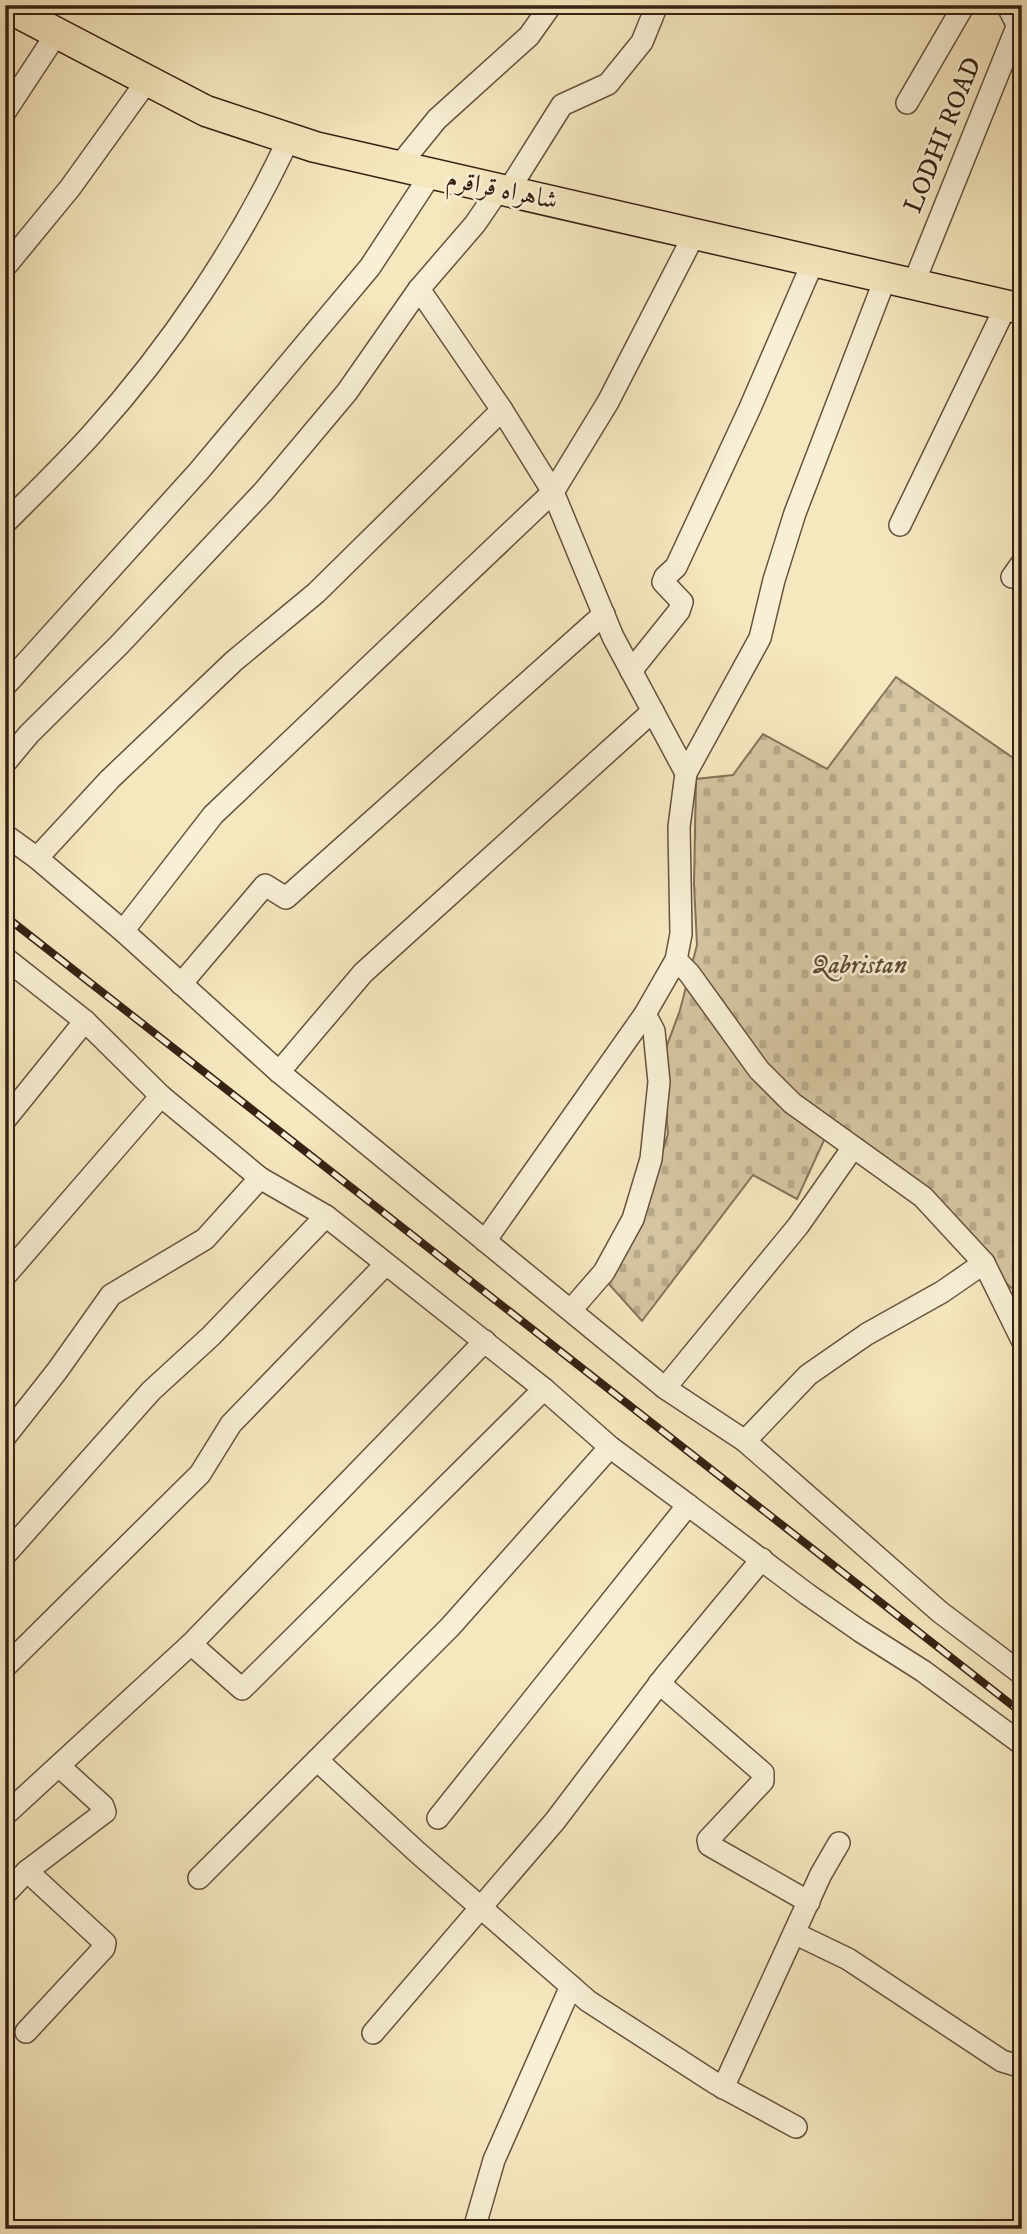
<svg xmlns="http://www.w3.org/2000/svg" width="1027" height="2234" font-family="'IM FELL DW Pica',Amiri,serif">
<defs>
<pattern id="cemetery-stones" width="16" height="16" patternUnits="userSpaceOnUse" patternTransform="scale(1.75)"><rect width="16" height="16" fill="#d5c5a1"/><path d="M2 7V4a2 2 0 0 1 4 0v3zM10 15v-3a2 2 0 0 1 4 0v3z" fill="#b7a98a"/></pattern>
</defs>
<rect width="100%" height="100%" fill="#f5e7be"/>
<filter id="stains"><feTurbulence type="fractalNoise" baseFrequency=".00286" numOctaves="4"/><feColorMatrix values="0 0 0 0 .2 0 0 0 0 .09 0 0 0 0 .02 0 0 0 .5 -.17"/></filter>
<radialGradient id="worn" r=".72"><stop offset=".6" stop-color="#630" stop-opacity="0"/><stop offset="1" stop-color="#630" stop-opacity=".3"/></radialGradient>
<polygon fill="url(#cemetery-stones)" stroke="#86735a" stroke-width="2" points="896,677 1022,764 1022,1295 1019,1295 940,1221 830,1127 797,1199 753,1175 642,1321 608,1283 642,1214 668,1134 662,1059 680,1010 697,945 694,884 696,779 733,775 763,734 827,769"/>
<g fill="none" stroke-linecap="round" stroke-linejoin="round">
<defs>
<g id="minor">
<polyline points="1007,5 1022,34"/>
<polyline points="907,103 964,5"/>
<polyline points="5,112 57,33"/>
<polyline points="398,167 437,119 529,36 551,5"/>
<polyline points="508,191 562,105 608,84 642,42 657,5"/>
<polyline points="5,267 70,188 147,81"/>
<polyline points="913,285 1017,27"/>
<polyline points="419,289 502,410 553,492 613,637 686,773"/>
<path d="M5 523C34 494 64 465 91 435 169 349 240 244 289 138"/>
<polyline points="900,525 1006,306"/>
<polyline points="1012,577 1022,563"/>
<polyline points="631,671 679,611 682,602 663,582 665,577 676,567 750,408 813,262"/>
<polyline points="5,686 199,471 370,267 431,174"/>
<polyline points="5,763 29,734 119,645 264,491 347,392 419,289 475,224 499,189"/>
<polyline points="5,835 37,858 123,931 279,1072 665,1388 745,1441 940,1612 1022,1674"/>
<polyline points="37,858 110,779 234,661 316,593 502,410"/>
<polyline points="123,931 213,815 553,492 608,402 695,233"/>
<polyline points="5,958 85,1021 161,1096 260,1178 326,1216 544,1389 610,1447 688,1505 438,1818"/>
<polyline points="676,960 689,973 759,1070 792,1103 923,1197 984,1263 942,1292 867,1334 808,1375 745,1441"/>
<polyline points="181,984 265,885 286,898 604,614"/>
<polyline points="279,1072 363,973 653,711"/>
<polyline points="5,1120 85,1021"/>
<polyline points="485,1241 645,1014 676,960 681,934 679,827 686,773 760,638 774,580 795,513 885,279"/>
<polyline points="984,1263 1022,1340"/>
<polyline points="5,1276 161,1096"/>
<polyline points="571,1310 604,1272 633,1219 651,1159 659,1082 654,1031 645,1014"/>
<polyline points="665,1388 798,1226 852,1149"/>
<polyline points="5,1437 57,1371 111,1295 205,1239 260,1178"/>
<polyline points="688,1505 807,1594 860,1631 923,1671 1022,1744"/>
<polyline points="5,1555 151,1391 211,1336 326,1216"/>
<polyline points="191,1644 242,1689 544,1389"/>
<polyline points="5,1667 200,1474 231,1424 386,1264"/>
<polyline points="659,1683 763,1773 763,1781 708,1840 709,1845 809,1902"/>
<polyline points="317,1760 417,1852 588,2001 715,2083 796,2127"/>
<polyline points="5,1815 191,1644 485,1341"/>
<polyline points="199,1878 450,1627 610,1447"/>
<polyline points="5,1894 27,1871"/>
<polyline points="796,1934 848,1959 1002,2061 1022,2067"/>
<polyline points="26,2032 104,1948 105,1943 27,1871 105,1812 103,1806 59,1766"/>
<polyline points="373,2033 555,1821 665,1676 762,1559"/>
<polyline points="723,2088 821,1874 839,1843"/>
<polyline points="474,2229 494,2160 571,1986"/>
</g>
<polyline id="highway" points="5,6 206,111 315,147 1022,309"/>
</defs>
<use href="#minor" stroke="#66523e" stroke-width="24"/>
<use href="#highway" stroke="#372113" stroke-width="33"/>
<use href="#minor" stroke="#f8efd5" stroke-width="21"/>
<use href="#highway" stroke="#f5e7be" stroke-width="30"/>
<defs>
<polyline id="rail" points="5,916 1022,1713"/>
</defs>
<use href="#rail" stroke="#372113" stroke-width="8"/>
<use href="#rail" stroke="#f8efd5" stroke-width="5" stroke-dasharray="16" stroke-linecap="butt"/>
</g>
<g text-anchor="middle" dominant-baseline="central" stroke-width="5" stroke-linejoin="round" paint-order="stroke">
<g font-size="26" fill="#372113" stroke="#f8efd5">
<text transform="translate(943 135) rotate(-68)">LODHI ROAD</text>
<text transform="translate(502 190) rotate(12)">شاہراہ قراقرم</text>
</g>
<g font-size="26" font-style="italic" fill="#5e4a36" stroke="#f8efd5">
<text x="859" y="965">Qabristan</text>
</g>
</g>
<rect width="1027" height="2234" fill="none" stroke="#f5e7be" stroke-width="28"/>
<rect x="7" y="7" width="1013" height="2220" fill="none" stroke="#372113" stroke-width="3.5"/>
<rect x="14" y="14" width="999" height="2206" fill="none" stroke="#372113" stroke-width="2"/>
<rect width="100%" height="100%" filter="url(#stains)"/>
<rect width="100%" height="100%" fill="url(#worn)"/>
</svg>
